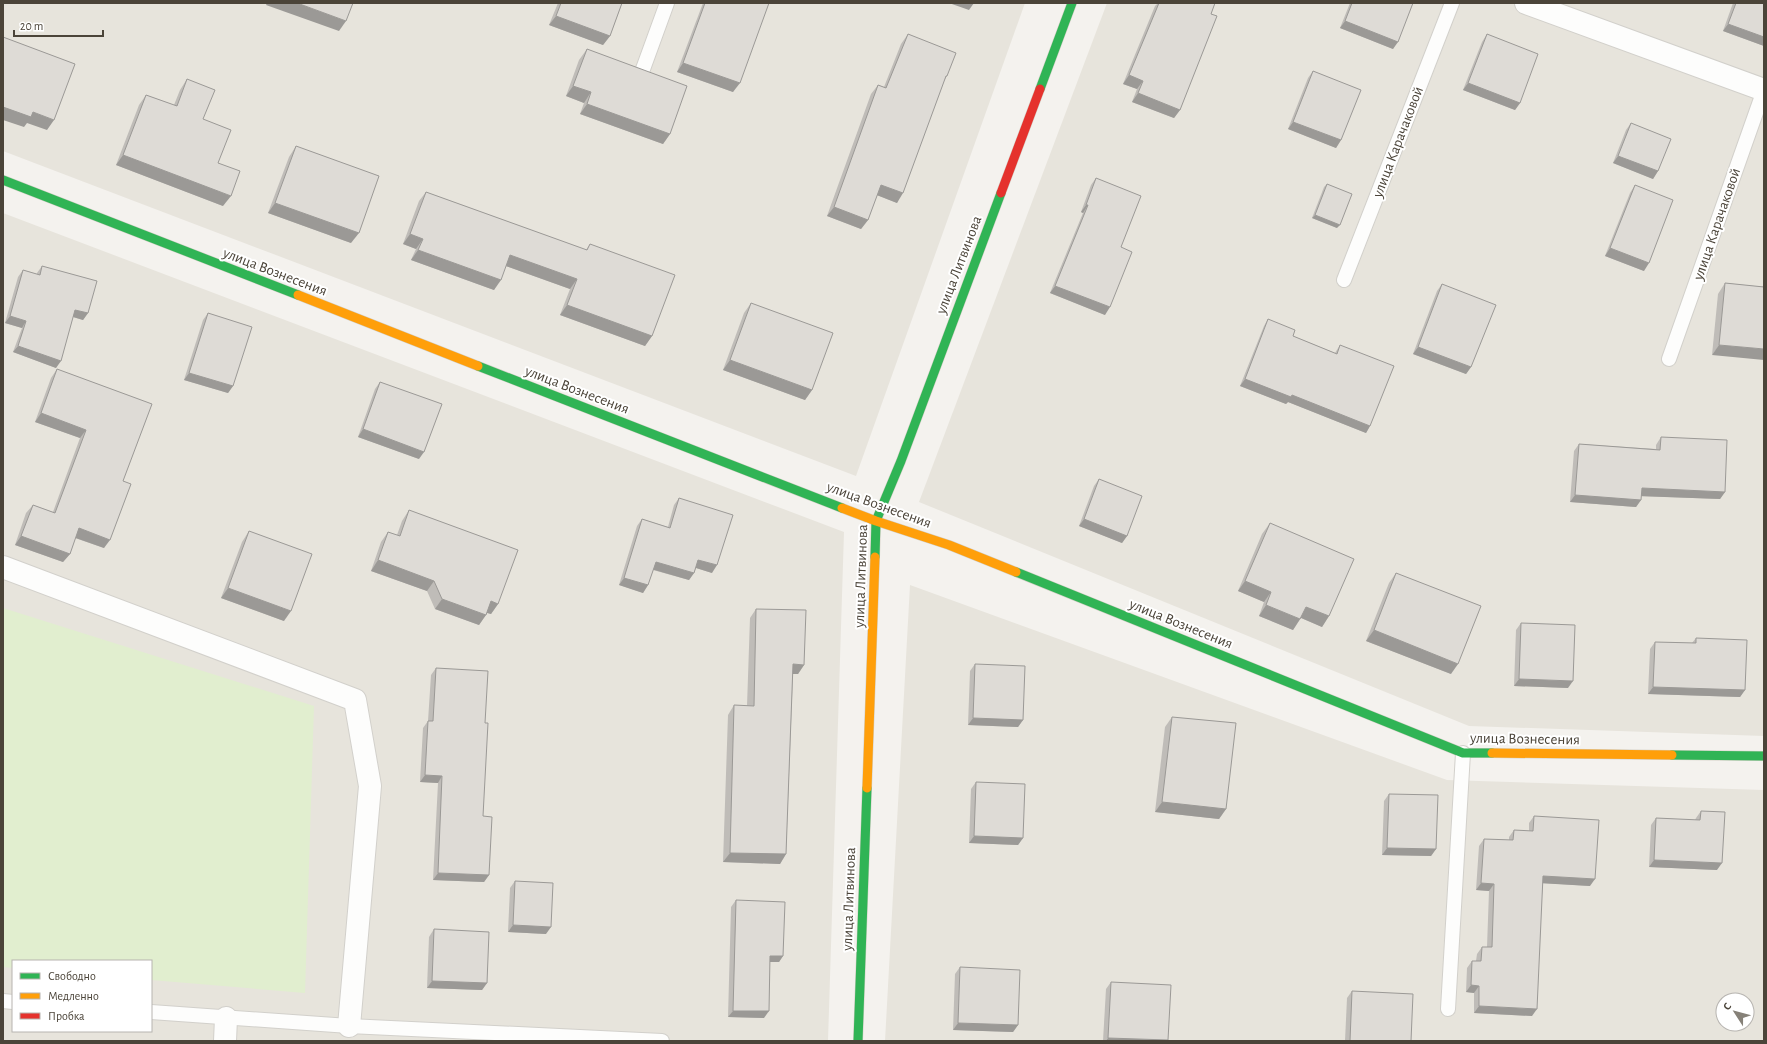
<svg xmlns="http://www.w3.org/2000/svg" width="1767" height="1044" font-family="'Alegreya Sans',sans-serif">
<rect width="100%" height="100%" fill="#f4f2ee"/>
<g fill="#e7e4dc" fill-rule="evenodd">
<polygon points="3,3 1025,3 856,476 3,151"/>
<polygon points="1107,3 1764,3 1764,736 1469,726 919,502"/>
<path d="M3 213 844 532 828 1041H3ZM13 961H151V1031H13Z"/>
<path d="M910 585 1447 780 1764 790V1041H885ZM1723 1000H1747V1024H1723Z"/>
</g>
<polygon fill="#e1eecf" points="3,608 314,706 305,993 151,980 151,961 13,961 13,968 3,967"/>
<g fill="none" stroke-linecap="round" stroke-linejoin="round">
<defs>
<g id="lane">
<polyline points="643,69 667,3"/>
<polyline points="1344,280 1452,3"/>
<polyline points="1669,359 1764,90"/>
<polyline points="3,1001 13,1002"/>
<polyline points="1448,1009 1463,753"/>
<polyline points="151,1012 349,1026 662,1041"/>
</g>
<g id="street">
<polyline points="1526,3 1764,90"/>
<polyline points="3,567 355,700 370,786 349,1026"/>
<polyline points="225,1041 226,1018"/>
</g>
<g id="fast">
<polyline points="1040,89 1072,3"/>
<polyline points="3,180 298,295"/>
<polyline points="478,366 842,508"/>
<polyline points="875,557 876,521 901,461 1001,193"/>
<polyline points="1016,572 1463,753 1492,753"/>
<polyline points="1672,755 1764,756"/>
<polyline points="858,1041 867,788"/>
</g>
<g id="slow">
<polyline points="298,295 478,366"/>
<polyline points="842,508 876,521 949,545 1016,572"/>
<polyline points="1492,753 1672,755"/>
<polyline points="867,788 875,557"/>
</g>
<polyline id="jam" points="1001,193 1040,89"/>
</defs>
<use href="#lane" stroke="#d2d0cb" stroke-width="16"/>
<use href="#street" stroke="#d2d0cb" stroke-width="24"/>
<use href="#fast" stroke="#d3cfc5" stroke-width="10"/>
<use href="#slow" stroke="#d3cfc5" stroke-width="10"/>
<use href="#jam" stroke="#d3cfc5" stroke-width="10"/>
<use href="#lane" stroke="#fdfdfc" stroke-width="14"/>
<use href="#street" stroke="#fdfdfc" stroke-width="22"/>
<use href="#fast" stroke="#30b455" stroke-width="9"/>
<use href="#slow" stroke="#ff9f0a" stroke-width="9"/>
<use href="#jam" stroke="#e5322d" stroke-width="9"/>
</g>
<g fill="#bfbcb8">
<polygon points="558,3 622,3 610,36 603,45 549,25"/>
<polygon points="703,3 769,3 733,92 677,72"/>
<polygon points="1158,3 1215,3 1211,14 1180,110 1174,118 1132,102 1137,89 1123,84 1155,6"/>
<polygon points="1350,3 1413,3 1393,49 1340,28"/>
<polygon points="1733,3 1764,3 1764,46 1723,31"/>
<polygon points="908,34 947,76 944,81 897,203 877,195 868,220 861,229 827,216 871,94 878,85 884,87 901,44"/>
<polygon points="1487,34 1520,103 1515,110 1463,90 1482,42"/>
<polygon points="587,49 670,134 663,144 580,114 584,103 566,96 579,60"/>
<polygon points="1313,71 1341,140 1336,148 1288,129 1308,78"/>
<polygon points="187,79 203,119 218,163 223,206 116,165 139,105 146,95 174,105 180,90"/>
<polygon points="1631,123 1658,171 1653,179 1613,163 1626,130"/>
<polygon points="296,146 351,243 268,213 289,157"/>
<polygon points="1096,178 1121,247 1105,315 1050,293 1083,213 1081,212 1091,185"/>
<polygon points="1327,184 1337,228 1312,218 1324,187"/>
<polygon points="1635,185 1644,271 1605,256 1630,193"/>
<polygon points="426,192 586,250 590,244 652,336 645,346 560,315 570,289 506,266 494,290 411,260 416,249 403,244 419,201"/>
<polygon points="42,266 88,313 83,320 73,317 56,368 13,352 22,328 5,323 18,277 23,270 37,274 37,273"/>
<polygon points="1725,283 1764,287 1712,355 1718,294"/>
<polygon points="1442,284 1471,367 1466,374 1413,354 1437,291"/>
<polygon points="751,303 812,390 805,400 723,370 744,313"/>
<polygon points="208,313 233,386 228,393 184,380 203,320"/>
<polygon points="1268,319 1293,336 1335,353 1340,345 1370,426 1366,433 1288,402 1286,404 1240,386 1264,326"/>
<polygon points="57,369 123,481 104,548 75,538 70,554 63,562 15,545 26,513 33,505 53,512 80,438 35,422 51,378"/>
<polygon points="380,382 419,459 358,437 375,389"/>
<polygon points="1661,437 1725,492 1720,499 1641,496 1641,500 1636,507 1570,502 1574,451 1579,444 1656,449 1656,445"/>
<polygon points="1099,479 1127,536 1122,543 1079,526 1094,486"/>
<polygon points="679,498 712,573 696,568 694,573 689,580 653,570 648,585 643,593 619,585 637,526 642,519 668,527 674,505"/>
<polygon points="409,510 498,604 491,614 487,613 479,625 435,609 427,591 371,571 381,542 388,532 397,535 402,521"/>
<polygon points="1270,523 1329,616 1322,627 1301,618 1293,630 1259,616 1264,602 1238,591 1262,534"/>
<polygon points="249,531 284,621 221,598 242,542"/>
<polygon points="1396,573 1451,674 1366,641 1389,583"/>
<polygon points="756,609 804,665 798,674 793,674 786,854 780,864 723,862 728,715 734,705 747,706 750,618"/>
<polygon points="1521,623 1568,688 1514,686 1516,630"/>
<polygon points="1696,638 1745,690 1740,697 1648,694 1650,649 1655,642 1692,643"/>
<polygon points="975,664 1023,720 1018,727 968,725 970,671"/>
<polygon points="436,668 485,723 483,816 489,875 484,882 433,880 438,783 420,782 423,728 428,721 431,675"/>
<polygon points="1172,717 1226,809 1219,819 1155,812 1165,727"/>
<polygon points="976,782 1023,838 1018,845 969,843 971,789"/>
<polygon points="1389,794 1436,849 1431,856 1382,855 1384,801"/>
<polygon points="1701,811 1717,870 1649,867 1651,825 1656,818 1695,820 1696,818"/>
<polygon points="1534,816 1590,886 1543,883 1532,1016 1474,1013 1474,993 1466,992 1467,968 1472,961 1476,961 1477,954 1482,947 1487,947 1489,891 1476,890 1479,846 1484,839 1509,840 1509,837 1514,830 1529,831 1529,823"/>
<polygon points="515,881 546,934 508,932 510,888"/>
<polygon points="736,900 783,956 779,962 770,962 764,1018 728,1017 731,907"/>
<polygon points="434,929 487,983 482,990 427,988 429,937"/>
<polygon points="960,967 1018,1025 1013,1032 953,1030 955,974"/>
<polygon points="1111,982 1168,1041 1103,1041 1106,989"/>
<polygon points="1352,991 1411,1041 1345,1041 1347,998"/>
</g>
<g fill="#9b9996">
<polygon points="267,3 297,3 346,21 339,31 266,5"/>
<polygon points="949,3 974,3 969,10"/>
<polygon points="556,16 610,36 603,45 549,25"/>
<polygon points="1345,21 1398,42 1393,49 1340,28"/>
<polygon points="1728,24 1764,37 1764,46 1723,31"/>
<polygon points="683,63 740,83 733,92 677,72"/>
<polygon points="1129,75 1143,81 1137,89 1123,84"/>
<polygon points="1468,83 1520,103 1515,110 1463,90"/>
<polygon points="573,86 591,92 584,103 566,96"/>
<polygon points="1138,93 1180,110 1174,118 1132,102"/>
<polygon points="587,104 670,134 663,144 580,114"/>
<polygon points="3,107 33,112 54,120 47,130 27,123 24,127 3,120"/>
<polygon points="1293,122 1341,140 1336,148 1288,129"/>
<polygon points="123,155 231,196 223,206 116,165"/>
<polygon points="1618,156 1658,171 1653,179 1613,163"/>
<polygon points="881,185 903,193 897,203 874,194"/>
<polygon points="275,203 359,233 351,243 268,213"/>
<polygon points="1086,205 1088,205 1083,213 1081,212"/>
<polygon points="834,207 868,220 861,229 827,216"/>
<polygon points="1315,215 1340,225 1337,228 1312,218"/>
<polygon points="410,234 423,239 416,249 403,244"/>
<polygon points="1610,248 1649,263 1644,271 1605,256"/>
<polygon points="418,250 501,280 494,290 411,260"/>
<polygon points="510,255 577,279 570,289 503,265"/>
<polygon points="1055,286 1110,307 1105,315 1050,293"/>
<polygon points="567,305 652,336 645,346 560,315"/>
<polygon points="75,310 88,313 83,320 70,316"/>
<polygon points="10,316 26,321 22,328 5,323"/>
<polygon points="1719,345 1764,349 1764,360 1712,355"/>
<polygon points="18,346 61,361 56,368 13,352"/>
<polygon points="1418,347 1471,367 1466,374 1413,354"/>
<polygon points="730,360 812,390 805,400 723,370"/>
<polygon points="189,373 233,386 228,393 184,380"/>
<polygon points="1245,379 1292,395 1370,426 1366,433 1288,402 1286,404 1240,386"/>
<polygon points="41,413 86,430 80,438 35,422"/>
<polygon points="363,429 424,452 419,459 358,437"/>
<polygon points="1642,488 1725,492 1720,499 1637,496"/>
<polygon points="1575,495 1641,500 1636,507 1570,502"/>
<polygon points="1084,519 1127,536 1122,543 1079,526"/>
<polygon points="79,528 110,540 104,548 73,537"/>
<polygon points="21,536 70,554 63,562 15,545"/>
<polygon points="378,560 434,581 427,591 371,571"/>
<polygon points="698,560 717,565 712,573 693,567"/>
<polygon points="656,562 694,573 689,580 651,569"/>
<polygon points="624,578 648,585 643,593 619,585"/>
<polygon points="1245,581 1271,592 1264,602 1238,591"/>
<polygon points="228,588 291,611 284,621 221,598"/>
<polygon points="442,599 486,615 479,625 435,609"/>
<polygon points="491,601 498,604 491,614 484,612"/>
<polygon points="1266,605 1300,619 1293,630 1259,616"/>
<polygon points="1306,607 1329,616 1322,627 1299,617"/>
<polygon points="1374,630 1458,664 1451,674 1366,641"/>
<polygon points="793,664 804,665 798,674 786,674"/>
<polygon points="1519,679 1573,681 1568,688 1514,686"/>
<polygon points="1653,687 1745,690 1740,697 1648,694"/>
<polygon points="973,718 1023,720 1018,727 968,725"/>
<polygon points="425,775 442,776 438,783 420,782"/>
<polygon points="1162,802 1226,809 1219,819 1155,812"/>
<polygon points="974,836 1023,838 1018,845 969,843"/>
<polygon points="1387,848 1436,849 1431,856 1382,855"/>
<polygon points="730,853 786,854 780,864 723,862"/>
<polygon points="1654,860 1722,863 1717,870 1649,867"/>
<polygon points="438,873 489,875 484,882 433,880"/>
<polygon points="1543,876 1595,879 1590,886 1538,883"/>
<polygon points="1481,883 1494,884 1489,891 1476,890"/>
<polygon points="513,925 551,927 546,934 508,932"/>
<polygon points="770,956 783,956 779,962 765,962"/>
<polygon points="432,981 487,983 482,990 427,988"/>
<polygon points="1471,985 1479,986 1474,993 1466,992"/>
<polygon points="1479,1006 1537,1009 1532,1016 1474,1013"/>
<polygon points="733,1011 769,1011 764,1018 728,1017"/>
<polygon points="958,1023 1018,1025 1013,1032 953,1030"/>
<polygon points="1108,1038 1168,1040 1168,1041 1106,1041"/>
</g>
<g fill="#dedbd6" stroke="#9b9996">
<polygon points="297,3 353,3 346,21"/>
<polygon points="561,3 622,3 610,36 556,16"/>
<polygon points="705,3 769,3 740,83 683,63"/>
<polygon points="1159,3 1215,3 1211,14 1217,16 1180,110 1138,93 1143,81 1129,75"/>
<polygon points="1352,3 1413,3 1398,42 1345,21"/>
<polygon points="1736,3 1764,3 1764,37 1728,24"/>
<polygon points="908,34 956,53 947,76 946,76 903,193 881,185 868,220 834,207 878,85 886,88"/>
<polygon points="1487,34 1538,54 1520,103 1468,83"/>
<polygon points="3,37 75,64 54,120 33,112 31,117 3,107"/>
<polygon points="587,49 687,86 670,134 587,104 591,92 573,86"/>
<polygon points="1313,71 1361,90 1341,140 1293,122"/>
<polygon points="187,79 215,90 203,119 231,130 218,163 240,171 231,196 123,155 146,95 177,106"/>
<polygon points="1631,123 1671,139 1658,171 1618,156"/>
<polygon points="296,146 379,176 359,233 275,203"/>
<polygon points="1096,178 1141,196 1121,247 1132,252 1110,307 1055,286 1088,205 1086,205"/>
<polygon points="1327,184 1352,194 1340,225 1315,215"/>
<polygon points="1635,185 1673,200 1649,263 1610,248"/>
<polygon points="426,192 587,250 590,244 675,275 652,336 567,305 577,279 510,255 501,280 418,250 423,239 410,234"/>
<polygon points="42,266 97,281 88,313 75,310 61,361 18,346 26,321 10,316 23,270 40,275"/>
<polygon points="1725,283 1764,287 1764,349 1719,345"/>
<polygon points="1442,284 1496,305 1471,367 1418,347"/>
<polygon points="751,303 833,333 812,390 730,360"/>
<polygon points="208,313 252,327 233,386 189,373"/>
<polygon points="1268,319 1295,330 1293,336 1337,354 1340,345 1394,366 1370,426 1292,395 1291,397 1245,379"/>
<polygon points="57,369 152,404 123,481 131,484 110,540 79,528 70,554 21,536 33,505 55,513 86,430 41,413"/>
<polygon points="380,382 442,404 424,452 363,429"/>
<polygon points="1661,437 1727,440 1725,492 1642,488 1641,500 1575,495 1579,444 1660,450"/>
<polygon points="1099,479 1142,496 1127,536 1084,519"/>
<polygon points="679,498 733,515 717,565 698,560 694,573 656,562 648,585 624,578 642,519 670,528"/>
<polygon points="409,510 518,550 498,604 491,601 486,615 442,599 434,581 378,560 388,532 400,536"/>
<polygon points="1270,523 1354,559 1329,616 1306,607 1300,619 1266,605 1271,592 1245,581"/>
<polygon points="249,531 312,554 291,611 228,588"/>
<polygon points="1396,573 1481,606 1458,664 1374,630"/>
<polygon points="756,609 806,610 804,665 793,664 786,854 730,853 734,705 754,706"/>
<polygon points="1521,623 1575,625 1573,681 1519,679"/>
<polygon points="1696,638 1747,640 1745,690 1653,687 1655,642 1696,643"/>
<polygon points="975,664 1025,666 1023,720 973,718"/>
<polygon points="436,668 488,671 485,723 488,723 483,816 492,817 489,875 438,873 442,776 425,775 428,721 433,721"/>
<polygon points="1172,717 1236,723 1226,809 1162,802"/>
<polygon points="976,782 1025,784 1023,838 974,836"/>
<polygon points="1389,794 1438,795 1436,849 1387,848"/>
<polygon points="1701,811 1725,812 1722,863 1654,860 1656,818 1700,820"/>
<polygon points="1534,816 1599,820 1595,879 1543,876 1537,1009 1479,1006 1479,986 1471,985 1472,961 1481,961 1482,947 1492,947 1494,884 1481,883 1484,839 1513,840 1514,830 1533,831"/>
<polygon points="515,881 553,883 551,927 513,925"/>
<polygon points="736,900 785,902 783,956 770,956 769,1011 733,1011"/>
<polygon points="434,929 489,932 487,983 432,981"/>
<polygon points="960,967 1020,970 1018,1025 958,1023"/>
<polygon points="1111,982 1171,985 1168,1040 1108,1038"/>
<polygon points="1352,991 1413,994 1411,1041 1350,1041"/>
</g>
<g text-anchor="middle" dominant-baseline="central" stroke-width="4" stroke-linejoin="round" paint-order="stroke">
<g font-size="15" fill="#4b4439" stroke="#fff">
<text transform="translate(1398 142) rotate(-69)">улица Карачаковой</text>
<text transform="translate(1717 224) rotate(-71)">улица Карачаковой</text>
<text transform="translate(959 265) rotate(-69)">улица Литвинова</text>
<text transform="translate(275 272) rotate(21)">улица Вознесения</text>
<text transform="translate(577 390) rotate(21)">улица Вознесения</text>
<text transform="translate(879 505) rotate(20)">улица Вознесения</text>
<text transform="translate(861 576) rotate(-88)">улица Литвинова</text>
<text transform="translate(1181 624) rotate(22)">улица Вознесения</text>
<text transform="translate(1525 739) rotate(1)">улица Вознесения</text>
<text transform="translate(849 899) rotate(-88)">улица Литвинова</text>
</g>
</g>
<rect width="1767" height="1044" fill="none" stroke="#4b4439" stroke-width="8"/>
<rect x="12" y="960" width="140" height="72" fill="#ffffff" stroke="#b7b4b0"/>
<rect x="20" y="973" width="20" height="6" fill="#30b455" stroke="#b7b4b0"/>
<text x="48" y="980" font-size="12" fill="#4b4439">Свободно</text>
<rect x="20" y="993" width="20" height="6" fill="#ff9f0a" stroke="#b7b4b0"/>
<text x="48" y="1000" font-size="12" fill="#4b4439">Медленно</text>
<rect x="20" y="1013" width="20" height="6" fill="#e5322d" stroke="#b7b4b0"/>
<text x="48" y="1020" font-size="12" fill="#4b4439">Пробка</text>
<g transform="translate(1735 1012) rotate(306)"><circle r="19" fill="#ffffff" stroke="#b7b4b0"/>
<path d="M0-3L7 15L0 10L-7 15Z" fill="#868178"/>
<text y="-6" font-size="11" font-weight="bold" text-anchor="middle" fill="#4b4439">С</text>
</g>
<path d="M14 30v6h89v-6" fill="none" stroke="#4b4439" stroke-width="2"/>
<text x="20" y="30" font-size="12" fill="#4b4439" stroke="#ffffff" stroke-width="3" paint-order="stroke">20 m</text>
</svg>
